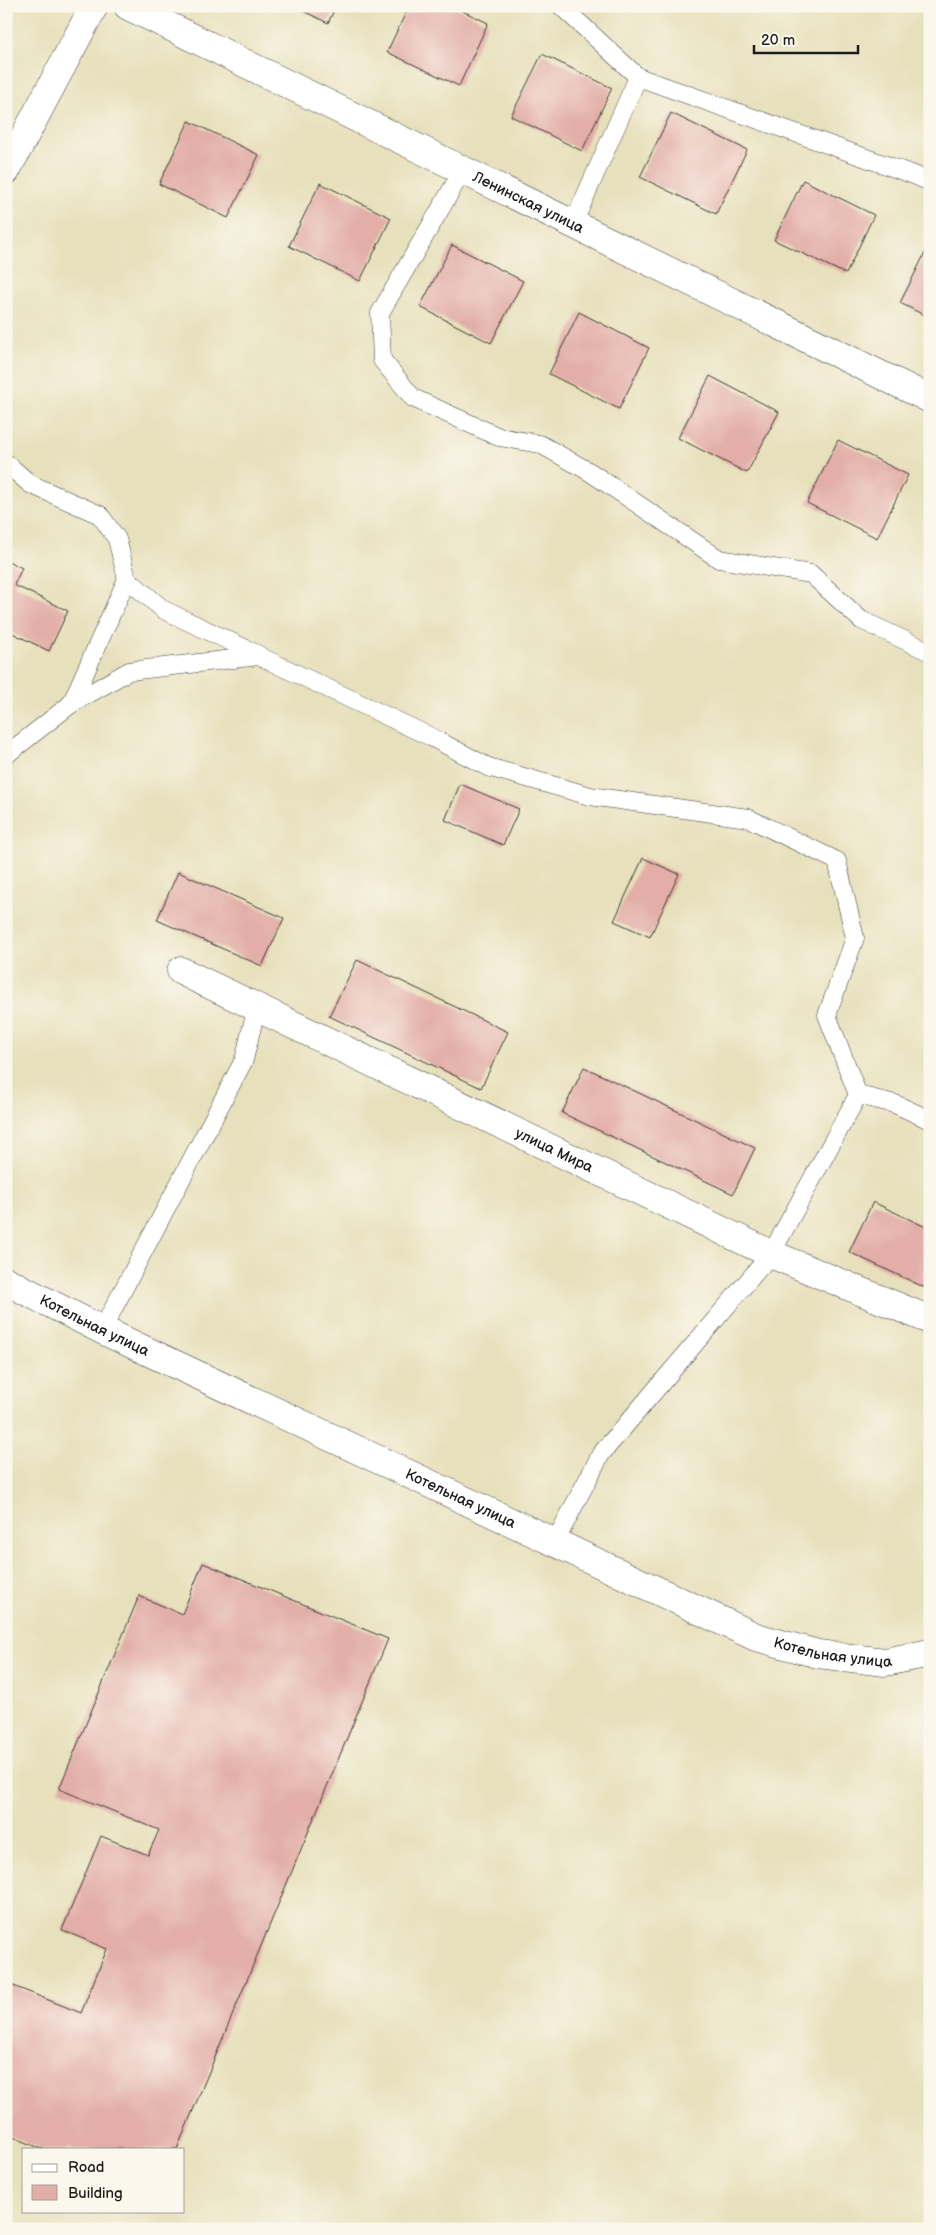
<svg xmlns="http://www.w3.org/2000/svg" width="936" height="2235" font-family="'Balsamiq Sans',sans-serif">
<rect width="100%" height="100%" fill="#fbf7ec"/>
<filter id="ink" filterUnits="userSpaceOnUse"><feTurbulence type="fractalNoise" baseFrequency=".02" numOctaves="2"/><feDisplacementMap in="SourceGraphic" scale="10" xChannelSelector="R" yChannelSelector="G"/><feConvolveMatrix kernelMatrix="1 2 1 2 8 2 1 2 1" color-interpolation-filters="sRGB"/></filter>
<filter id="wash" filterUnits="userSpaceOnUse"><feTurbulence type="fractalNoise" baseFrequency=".0096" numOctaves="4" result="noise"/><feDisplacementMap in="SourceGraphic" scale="20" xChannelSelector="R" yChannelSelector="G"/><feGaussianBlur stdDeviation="1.12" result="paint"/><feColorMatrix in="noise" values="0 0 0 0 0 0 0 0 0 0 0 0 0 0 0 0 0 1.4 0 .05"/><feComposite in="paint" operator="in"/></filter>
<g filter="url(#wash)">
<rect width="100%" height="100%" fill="#e7e0bc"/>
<polygon fill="#f7d0cf" points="6,6 18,6 6,28"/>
<g id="blocks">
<g fill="#e2aea7">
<polygon points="293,6 336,6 328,23"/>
<polygon points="409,6 452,6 488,23 459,86 387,52"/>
<polygon points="542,54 612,88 582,151 511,116"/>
<polygon points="671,113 747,150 716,214 640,177"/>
<polygon points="189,121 259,155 228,218 159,184"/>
<polygon points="803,180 874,215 846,274 774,240"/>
<polygon points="320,183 391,218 360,281 289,246"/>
<polygon points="930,243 930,318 900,303"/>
<polygon points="452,245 523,281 491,343 420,307"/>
<polygon points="579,312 649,348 619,409 549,374"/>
<polygon points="710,376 779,412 747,473 678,438"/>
<polygon points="838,440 908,475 877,538 807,503"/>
<polygon points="6,560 22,568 14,585 68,611 49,651 6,630"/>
<polygon points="460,784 519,809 503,845 445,820"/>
<polygon points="643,858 679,874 650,937 614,921"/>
<polygon points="178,872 284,918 262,966 157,920"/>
<polygon points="357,960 508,1032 481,1088 329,1016"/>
<polygon points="584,1067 755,1148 733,1194 562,1113"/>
<polygon points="873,1202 930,1229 930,1290 849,1252"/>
<polygon points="203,1563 388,1639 177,2149 42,2149 6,2134 6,1983 81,2013 107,1949 62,1930 101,1836 148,1855 159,1830 59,1789 139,1596 182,1614"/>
</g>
</g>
</g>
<g filter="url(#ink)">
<use href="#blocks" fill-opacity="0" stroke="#3a3934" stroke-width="1"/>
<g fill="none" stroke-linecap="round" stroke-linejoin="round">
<defs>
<g id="lane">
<polyline points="561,6 638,77"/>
<polyline points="463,170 380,313 382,360 413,398 499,437 540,444 590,472 719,559 811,574 861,620 930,652"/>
<polyline points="573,224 638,77 914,175 930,182"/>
<polyline points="6,463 30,484 100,515 117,539 127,579 164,610 259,655"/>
<polyline points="71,704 127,579"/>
<polyline points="6,755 71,704 129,671 259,656 431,737 488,767 590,796 748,818 837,861 855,938 827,1015 858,1095"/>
<polyline points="102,1330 244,1060 257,1006"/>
<polyline points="555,1542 601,1454 771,1254 858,1095 895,1104 930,1120"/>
</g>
<g id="street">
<path id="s1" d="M128 6 930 399"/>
<polyline points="6,171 94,6"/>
<path id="s2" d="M181 971 771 1254 930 1320"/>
<path id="s3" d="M6 1281 102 1330 756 1637 818 1654 885 1662 930 1653"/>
</g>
</defs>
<use href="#lane" stroke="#3a3934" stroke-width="19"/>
<use href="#street" stroke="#3a3934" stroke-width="29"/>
<use href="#lane" stroke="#fff" stroke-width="18"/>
<use href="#street" stroke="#fff" stroke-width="28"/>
</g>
</g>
<g text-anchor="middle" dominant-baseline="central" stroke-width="4.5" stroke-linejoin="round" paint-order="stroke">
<g font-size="15" fill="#1c1c1c" stroke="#fbf7ec">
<text stroke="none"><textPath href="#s1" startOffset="446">Ленинская улица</textPath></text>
<text stroke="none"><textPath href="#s2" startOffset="414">улица Мира</textPath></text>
<text stroke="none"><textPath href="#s3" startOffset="99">Котельная улица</textPath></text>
<text stroke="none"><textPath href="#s3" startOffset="504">Котельная улица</textPath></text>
<text stroke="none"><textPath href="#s3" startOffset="909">Котельная улица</textPath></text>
</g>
</g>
<rect width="936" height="2235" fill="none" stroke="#fbf7ec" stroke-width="25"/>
<rect x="22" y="2148" width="162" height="65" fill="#fbf7ec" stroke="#a29f99"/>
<rect x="32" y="2164" width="25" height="8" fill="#ffffff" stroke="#a29f99"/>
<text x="68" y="2172" font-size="15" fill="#1c1c1c">Road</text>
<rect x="32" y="2185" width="25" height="15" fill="#e2aea7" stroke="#a29f99"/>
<text x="68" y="2198" font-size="15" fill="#1c1c1c">Building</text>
<path d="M754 45v8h104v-8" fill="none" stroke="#1c1c1c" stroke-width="2.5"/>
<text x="761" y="45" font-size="15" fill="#1c1c1c" stroke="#fbf7ec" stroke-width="4" paint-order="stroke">20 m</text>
</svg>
